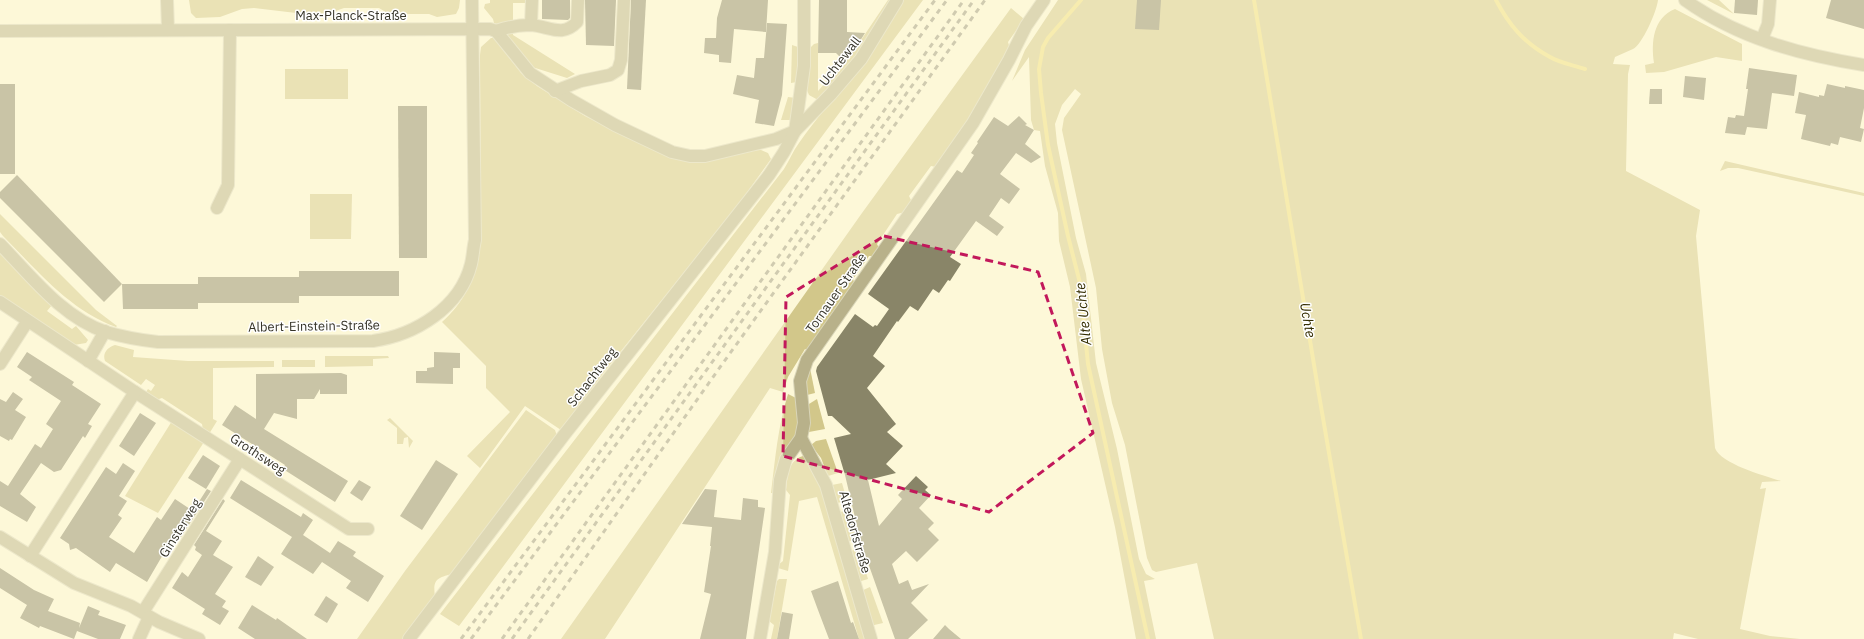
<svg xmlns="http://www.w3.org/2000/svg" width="1864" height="639" font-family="'IBM Plex Sans',sans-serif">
<rect width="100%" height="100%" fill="#fdf8d8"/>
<g fill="#d2c78a">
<polygon points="189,0 460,0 459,8 456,14 437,17 429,14 389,14 379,8 344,8 330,13 313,15 254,8 242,9 220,17 196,18 191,13"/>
<polygon points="490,0 525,0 525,3 513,3 513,21 499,25 494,23 493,19 484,8 485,4 490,3"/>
<polygon points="888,0 893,0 858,58 818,100 809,95 807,90 810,48 814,44 818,43 818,91 853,52"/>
<path d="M903 0H923L459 626 440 614 784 169C789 161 793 151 799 143 833 95 876 53 903 0Z"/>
<path d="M1058 0H1658C1657 11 1642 45 1633 49 1627 52 1621 54 1615 57L1613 64 1630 65 1628 74 1626 171 1700 210 1696 236 1715 448C1721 464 1765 476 1781 481L1762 482 1760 489 1766 488 1740 629 1770 636 1800 639H1698L1674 633 1673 639H1214L1197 563 1156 572 1152 570 1147 558 1125 445 1112 403 1102 349 1096 288 1062 130 1064 118 1081 94 1075 89 1062 105 1055 124 1057 143 1076 238 1086 274 1096 363 1117 449 1139 559 1146 574 1155 579 1144 581 1156 639H1136L1115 527 1081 379 1070 287 1059 241 1058 213 1045 166 1040 131 1034 130 1031 120 1029 57 1012 81 1025 50Z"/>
<polygon points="1707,0 1719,0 1734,14"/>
<polygon points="1011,8 1024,19 1008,42 1011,52 1003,65 998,67 967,123 936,167 931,166 909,196 912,202 905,212 897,214 877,244 879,248 874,256 869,256 853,279 854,282 807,350 805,349 788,377 783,392 770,388 605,639 561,639 862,213"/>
<path d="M1675 9 1742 44V61L1716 57 1664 72 1646 73 1645 65 1654 63C1651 42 1653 18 1675 9Z"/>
<polygon points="513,30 513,35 575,74 567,78 529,66 508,38 508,34"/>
<path d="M491 38H494L521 73 537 86 585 116 664 154 761 150 768 153 771 159 738 205 605 371 561 430 525 406 480 468 467 456 510 412 486 388V366L442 322C467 300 478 272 481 240L480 55 481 47Z"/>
<polygon points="792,45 798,47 800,57 797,82 791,83"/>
<rect x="285" y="69" width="63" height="30"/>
<polygon points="788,97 796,98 791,120 781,120"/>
<polygon points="1725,161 1864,193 1864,196 1738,168 1728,168 1720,171"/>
<polygon points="310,194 352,194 351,239 310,239"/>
<path d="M0 214 96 310 117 326 116 327C69 310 37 270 3 236L0 232Z"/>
<polygon points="0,253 52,305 47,311 72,329 76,326 88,340 86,343 74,345 0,296"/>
<path d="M115 345 134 350 133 357 188 361H274V367L213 368V419L217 421 209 434 203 430 202 424 162 398 156 400 146 392 148 389 151 391 155 385 146 379 141 385 105 361C102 353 108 347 115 345Z"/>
<polygon points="325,356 388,356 389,358 373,359 373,366 325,367"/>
<rect x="282" y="360" width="33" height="7"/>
<polygon points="810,368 815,393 807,395 806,377"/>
<path d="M788 394 796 398 798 423 797 432 775 493H771C775 459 778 426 788 394Z"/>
<polygon points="817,399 825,429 809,432 809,404"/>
<path d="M526 410 555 430 557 436 452 574C435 578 433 581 435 597L404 639H357L405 571Z"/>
<polygon points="390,418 413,441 409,448 408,437 404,438 403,444 397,444 397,428 387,420"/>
<polygon points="172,421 204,442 158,513 125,496"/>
<polygon points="826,439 838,473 828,476 821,458 811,445 816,441"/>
<path d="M803 456 807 457 812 463 824 496 865 639H859L817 497 799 501 788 571 778 568V565L783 561 790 495 786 490C788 477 787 461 803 456Z"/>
<polygon points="842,483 847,501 837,503 832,485"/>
<polygon points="850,510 857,539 847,542 840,512"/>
<polygon points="859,549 868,579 858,582 850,551"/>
<polygon points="779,579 787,579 777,639 771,639 774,625 769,621 777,581"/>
<polygon points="870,587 883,623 870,626 861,591"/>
</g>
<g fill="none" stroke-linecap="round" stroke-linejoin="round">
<g stroke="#efde7c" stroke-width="4">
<polyline points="1081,0 1048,38 1043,47 1039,69 1041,93 1048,145 1068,236 1080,283 1088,364 1148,639"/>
<polyline points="1254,0 1318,389 1361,639"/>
<path d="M1496 0C1509 25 1524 43 1550 57 1560 63 1573 65 1585 69"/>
</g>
</g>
<g fill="#898568">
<polygon points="542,0 570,0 570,18 568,20 542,19"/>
<polygon points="585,0 616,0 614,46 586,45"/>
<polygon points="631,0 646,0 641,90 627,89"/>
<polygon points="722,0 768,0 766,32 734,29 731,63 719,62 719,55 704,53 705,38 716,38 717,18"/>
<polygon points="819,0 847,0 847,32 865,33 853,52 844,61 836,53 818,53"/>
<polygon points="1137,0 1161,0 1159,30 1135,29"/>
<polygon points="1735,0 1758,0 1757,15 1734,13"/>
<polygon points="1831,0 1864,0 1864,29 1826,18"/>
<polygon points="767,23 787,24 782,95 774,126 755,123 759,100 733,94 737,75 754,78 756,58 764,58"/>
<polygon points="1749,68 1797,75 1794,96 1772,93 1767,129 1747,127 1745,135 1725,133 1728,117 1735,118 1736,115 1744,116 1748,89 1746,89"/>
<polygon points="1685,76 1706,78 1704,100 1683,97"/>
<rect x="0" y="84" width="15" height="90"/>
<polygon points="1827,84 1845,88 1845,86 1864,90 1864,108 1860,128 1864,129 1861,142 1840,137 1838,145 1831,143 1830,146 1801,139 1806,115 1795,113 1799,92 1819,97 1819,95 1824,96"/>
<polygon points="1650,89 1662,89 1662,104 1649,104"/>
<polygon points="398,106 427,106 427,258 399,258"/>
<polygon points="1019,116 1027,124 1025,125 1034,130 1025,144 1041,157 1031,163 1016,153 1000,174 1020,189 1009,204 1001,198 989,216 1004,227 997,236 976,221 950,257 961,264 950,281 948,280 939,293 933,289 918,311 910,306 898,322 897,321 873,356 885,366 867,388 896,424 887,432 903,446 886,464 896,473 868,480 879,526 902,499 898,495 916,476 928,487 925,490 931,495 919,508 934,523 928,529 939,540 917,562 906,551 892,564 899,584 908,580 912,590 929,584 911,603 928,620 908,639 895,639 861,543 845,475 834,438 851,434 832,416 828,416 816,371 817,367 855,314 873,327 875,325 877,326 889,309 868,294 957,170 962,173 974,155 971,153 978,143 977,142 994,117 1008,126"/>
<polygon points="17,175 122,284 104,302 0,198 0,192"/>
<polygon points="299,271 399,271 399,296 299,296 299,303 198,303 198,309 123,309 122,284 198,284 198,277 299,277"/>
<polygon points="27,352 74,382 72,385 101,404 88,424 92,426 85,438 83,436 61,470 54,472 41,463 20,494 36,507 27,522 0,506 0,481 8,486 35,444 41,448 53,429 46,424 61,401 29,380 32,377 17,367"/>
<polygon points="434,352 460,353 460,368 453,368 453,384 416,383 416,371 427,371 427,368 434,367"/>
<polygon points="341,373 347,375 347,394 320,394 320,389 314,399 297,399 297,419 274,413 264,429 348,481 335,502 283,469 285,465 222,425 235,405 256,419 256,374"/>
<polygon points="13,392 23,399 15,410 26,417 12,440 10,439 9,441 0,436 0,399 6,402"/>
<polygon points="140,413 156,423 134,456 119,446"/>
<polygon points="203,455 220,466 206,489 188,478"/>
<polygon points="436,460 458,474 422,530 400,516"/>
<polygon points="123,463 135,471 119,496 127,501 118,515 122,518 109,537 134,553 157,517 161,520 175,499 193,511 207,489 211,491 181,537 175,534 147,582 116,563 110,572 76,548 70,550 69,544 60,538 106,467 116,474"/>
<polygon points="241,480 301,517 303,513 313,520 303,535 330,553 338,541 356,552 353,556 384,576 368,602 346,588 351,581 322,562 313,574 281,554 292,537 230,498"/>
<polygon points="359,480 371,487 362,501 350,493"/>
<polygon points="705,489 717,490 714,517 741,520 743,498 758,500 758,507 765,508 746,639 700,639 711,594 704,592 711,546 710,546 712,527 682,524"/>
<polygon points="223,499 225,501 206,531 222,541 213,555 233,567 215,594 226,601 222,607 229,611 220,625 202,614 205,609 172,588 182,572 188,577 202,555 195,550 196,547 194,545"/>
<polygon points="258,556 274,567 261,586 245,577"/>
<polygon points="0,568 34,590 54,599 48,611 80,623 79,628 88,606 100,611 98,615 126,625 120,639 98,639 77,631 74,639 40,626 39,628 20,618 27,605 0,588"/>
<polygon points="838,581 851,623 853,622 859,639 829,639 818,610 811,591"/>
<polygon points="326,596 338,604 327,623 314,615"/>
<polygon points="252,605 276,620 277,618 307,639 255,639 238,628"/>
<polygon points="782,612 793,614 789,639 777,639"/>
<polygon points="945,625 949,629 961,639 933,639"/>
</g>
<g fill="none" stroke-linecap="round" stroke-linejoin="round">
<defs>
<g id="minor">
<polyline points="167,0 168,29"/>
<path d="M1685 0C1738 38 1801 55 1864 65"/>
<polyline points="531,25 532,0"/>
<polyline points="0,31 490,29 496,31 530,73 571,100 615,125 672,152 690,156 705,156 776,139 795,131 831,94 861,59 897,0"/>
<path d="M496 31C508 27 518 25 530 25 549 26 562 38 577 22L578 0"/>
<polyline points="1762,39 1768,24 1770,0"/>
<polyline points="555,91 581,81 610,75 618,70 621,60 624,0"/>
<polyline points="217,208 228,185 230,30"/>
<path d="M0 244C31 276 63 318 106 332 123 337 140 340 158 342L373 341C415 335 460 308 471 264 473 256 473 248 475 240L472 0"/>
<polyline points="0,302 135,392 349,529 368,529"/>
<polyline points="88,361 105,331"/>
<polyline points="0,364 27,322"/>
<polyline points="801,438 826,485 871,639"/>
<polyline points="0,537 74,583 131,606 159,622 199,639"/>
<polyline points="30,556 135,392"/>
<polyline points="143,612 240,459"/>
<polyline points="139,639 149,617"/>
<polyline points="409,639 564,435 769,175 784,152 795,131 804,66 804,0"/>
<polyline points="760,639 775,552 780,480 786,459 801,438 804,423 800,381 807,360 973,123 1009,60 1026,26 1044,0"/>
</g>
</defs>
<use href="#minor" stroke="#d9d5b8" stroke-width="14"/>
<use href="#minor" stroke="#b8b18a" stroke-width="12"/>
<g stroke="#99957f" stroke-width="3" stroke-dasharray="5 5" stroke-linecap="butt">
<polyline points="461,639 935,0"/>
<polyline points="471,639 947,0"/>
<polyline points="502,639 964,0"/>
<polyline points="512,639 974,0"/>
<polyline points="528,639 723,363 985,0"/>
</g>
</g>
<path d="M0 0H1864V639H0ZM884 236 1038 272 1093 433 989 512 783 456 786 297Z" fill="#fdf8d8" fill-opacity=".55" fill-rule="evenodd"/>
<path fill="none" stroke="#c2185b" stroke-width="3" stroke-dasharray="8 5" stroke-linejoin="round" d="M884 236 1038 272 1093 433 989 512 783 456 786 297Z"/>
<g text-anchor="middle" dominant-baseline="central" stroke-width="3" stroke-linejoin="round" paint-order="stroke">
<g font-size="13" fill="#363428" stroke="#fff">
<text x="351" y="15">Max-Planck-Straße</text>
<text transform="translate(840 61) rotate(-52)">Uchtewall</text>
<text transform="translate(836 293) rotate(-55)">Tornauer Straße</text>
<text transform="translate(314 326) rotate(-1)">Albert-Einstein-Straße</text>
<text transform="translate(592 377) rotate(-52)">Schachtweg</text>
<text transform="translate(258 454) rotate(33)">Grothsweg</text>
<text transform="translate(180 528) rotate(-58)">Ginsterweg</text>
<text transform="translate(855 532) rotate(74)">Altedorfstraße</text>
</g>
<g font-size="14" font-style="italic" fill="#352e02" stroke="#fff">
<text transform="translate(1083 314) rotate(-96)">Alte Uchte</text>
<text transform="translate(1308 320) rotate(80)">Uchte</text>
</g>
</g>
</svg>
